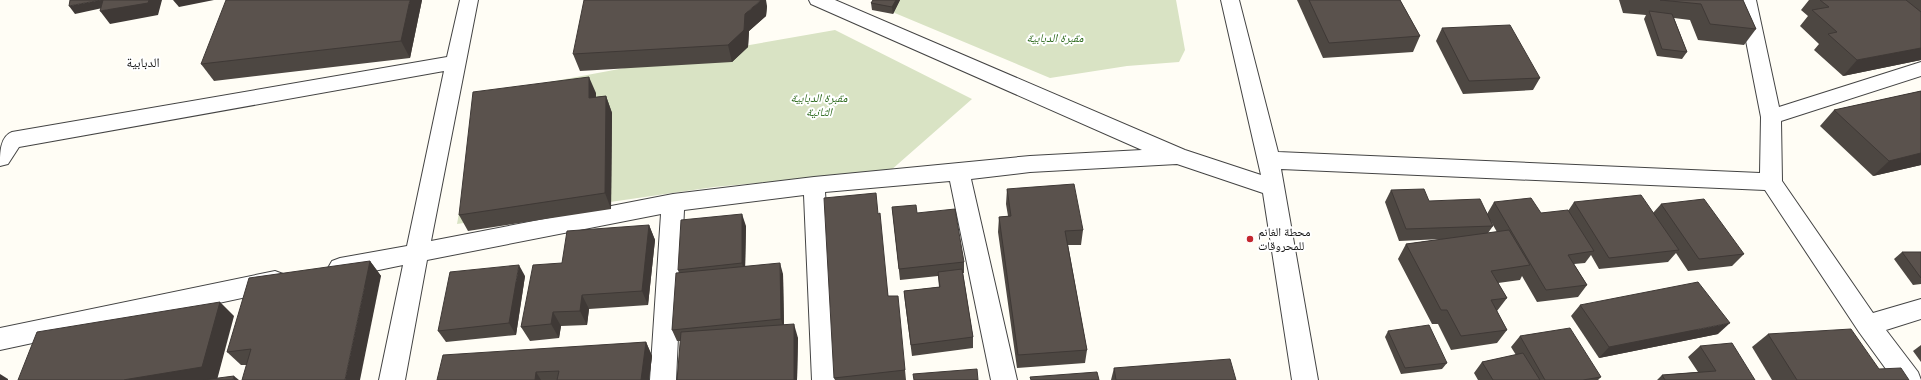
<svg xmlns="http://www.w3.org/2000/svg" width="1921" height="380" font-family="'Roboto Serif','Noto Naskh Arabic',serif">
<rect width="100%" height="100%" fill="#fffdf5"/>
<g fill="#d9e3c4">
<polygon points="880,0 1176,0 1185,50 1179,62 1127,66 1050,78 878,6"/>
<polygon points="835,30 972,99 890,171 714,187 457,224 480,95 721,50"/>
</g>
<g fill="none" stroke-linecap="round" stroke-linejoin="round">
<defs>
<g id="minor">
<path d="M460 0H478L431 241 673 194 814 177 1030 156 1142 150 811 4 809 0H835L1185 150 1261 175 1221 0H1239L1278 152 1760 173 1761 117 1738 0H1756L1779 107 1921 62V76L1781 121 1782 181 1873 313 1921 299V319L1886 330 1918 372 1921 380H1894L1859 332 1765 190 1281 169 1318 380H1292L1263 193 1177 164 1030 172 971 179 1017 380H991L950 181 825 192 838 380H812L804 195 684 210 676 380H650L661 214 427 260 405 380H379L403 265 340 278 332 275 328 268 332 261 340 258 407 246 444 71 19 147 8 164 0 166C0 152 0 137 12 132L447 57Z"/>
<polygon points="275,271 283,274 287,281 283,288 275,291 0,350 0,328"/>
</g>
</defs>
<use href="#minor" stroke="#444" stroke-width="2"/>
<use href="#minor" fill="#fff" fill-rule="evenodd"/>
</g>
<g fill="#4d4742" fill-rule="evenodd">
<polygon points="422,0 410,58 214,81 201,64"/>
<polygon points="873,0 900,0 893,14 872,10 871,3"/>
<polygon points="1297,0 1400,0 1420,36 1413,52 1323,58"/>
<polygon points="1619,0 1743,0 1756,29 1744,45 1698,40 1690,20 1674,18 1687,52 1682,59 1657,56 1644,19 1646,15 1623,13"/>
<polygon points="1809,0 1921,0 1921,60 1843,76 1814,50 1819,44 1800,26 1808,16 1801,10"/>
<polygon points="767,6 766,16 749,31 748,47 732,62 580,71 573,54"/>
<polygon points="1442,28 1540,78 1533,90 1463,94 1436,41"/>
<polygon points="1921,91 1921,165 1873,176 1820,126 1834,110"/>
<polygon points="596,93 596,97 606,96 612,113 611,209 468,231 459,215"/>
<polygon points="1007,189 1083,230 1081,245 1068,245 1087,350 1085,363 1017,368 998,232 999,217 1008,216 1006,204"/>
<path d="M1391 190 1429 201 1487 214 1494 202 1541 213 1568 211 1574 202 1653 213 1661 204 1744 254 1732 266 1688 271 1676 253 1668 262 1599 269 1591 255 1585 263 1574 264 1587 285 1578 297 1537 302 1522 276 1520 280 1498 283 1507 298 1497 311 1507 330 1497 343 1451 350 1438 324H1432L1398 259 1406 244 1442 239 1399 241 1385 202ZM1489 218 1497 232 1488 233 1493 226Z"/>
<polygon points="892,207 917,213 964,262 964,273 963,273 973,337 973,348 912,356 905,302 904,291 939,287 938,276 900,280"/>
<polygon points="878,214 888,296 905,370 906,380 835,380 834,378"/>
<polygon points="649,225 655,240 648,305 589,309 587,325 561,326 559,338 530,341 521,327 562,263"/>
<polygon points="746,226 745,266 783,274 784,325 798,338 797,380 677,380 681,341 677,341 672,330 679,273 678,270"/>
<polygon points="1902,252 1921,252 1921,284 1913,285 1894,259"/>
<polygon points="370,261 381,276 246,365 241,365 227,352"/>
<polygon points="525,276 516,335 446,342 438,331"/>
<polygon points="1580,305 1718,334 1599,358 1571,316"/>
<polygon points="1388,331 1447,363 1442,369 1401,374 1385,337"/>
<polygon points="1768,334 1879,369 1909,380 1772,380 1752,347"/>
<polygon points="1520,336 1601,377 1598,380 1478,380 1474,373 1482,362 1516,355 1511,347"/>
<polygon points="646,342 652,356 649,380 437,380"/>
<polygon points="1921,345 1921,362 1913,351"/>
<polygon points="1700,346 1755,380 1657,380 1662,375 1698,372 1688,357"/>
<polygon points="1114,368 1236,380 1111,380"/>
</g>
<g fill="#3f3936">
<polygon points="101,0 108,0 107,7 75,14 69,6"/>
<polygon points="149,0 162,0 158,15 110,24 100,11"/>
<polygon points="173,0 214,0 179,7"/>
<polygon points="410,0 422,0 410,58 401,41"/>
<polygon points="761,0 766,0 767,6 766,16 749,31 748,47 732,62 728,45 745,14"/>
<polygon points="896,0 900,0 893,14 892,7"/>
<polygon points="1921,48 1921,60 1843,76 1857,60"/>
<polygon points="589,77 596,93 595,115 589,98"/>
<polygon points="606,96 612,113 611,209 605,193"/>
<polygon points="1921,153 1921,165 1873,176 1889,161"/>
<polygon points="742,214 746,226 745,275 742,263"/>
<polygon points="649,225 655,240 648,305 642,291"/>
<polygon points="370,261 381,276 360,380 345,380"/>
<polygon points="780,263 783,274 784,330 781,319"/>
<polygon points="519,265 525,276 516,335 509,323"/>
<polygon points="582,295 589,309 587,325 580,311"/>
<polygon points="220,302 234,316 217,380 123,380"/>
<polygon points="553,312 561,326 559,338 551,324"/>
<polygon points="1730,323 1718,334 1599,358 1609,347"/>
<polygon points="794,324 798,338 797,380 794,380"/>
<polygon points="646,342 652,356 649,380 641,380"/>
<polygon points="536,372 541,380 535,380"/>
<polygon points="0,374 8,379 8,380 0,380"/>
<polygon points="234,376 239,380 233,380"/>
</g>
<g fill="#5a524d" stroke="#3f3936">
<polygon points="70,0 101,0 69,6"/>
<polygon points="103,0 149,0 148,3 100,11"/>
<polygon points="226,0 410,0 401,41 201,64"/>
<polygon points="584,0 761,0 745,14 744,30 728,45 573,54"/>
<polygon points="873,0 896,0 892,7 871,3"/>
<polygon points="1309,0 1400,0 1420,36 1329,43"/>
<polygon points="1660,0 1743,0 1756,29 1710,24 1701,4"/>
<polygon points="1820,0 1906,0 1921,12 1921,48 1857,60 1828,34 1837,32 1812,10 1829,7"/>
<polygon points="1649,11 1672,14 1687,52 1662,49"/>
<polygon points="1510,25 1540,78 1469,81 1442,28"/>
<polygon points="589,77 589,98 606,96 605,193 459,215 473,92"/>
<polygon points="1921,91 1921,153 1889,161 1834,110"/>
<polygon points="1074,184 1083,230 1065,231 1087,350 1018,355 999,217 1011,216 1007,189"/>
<polygon points="1424,189 1429,201 1480,199 1493,226 1406,229 1391,190"/>
<polygon points="876,193 878,214 880,213 888,296 898,296 905,370 834,378 824,198"/>
<polygon points="1641,195 1679,250 1609,258 1574,202"/>
<polygon points="1531,198 1541,213 1568,210 1594,251 1568,255 1587,285 1546,290 1494,202"/>
<polygon points="1704,199 1744,254 1699,259 1661,204"/>
<polygon points="916,205 917,213 955,209 964,262 899,269 892,207"/>
<polygon points="742,214 742,263 678,270 681,220"/>
<polygon points="649,225 642,291 582,295 580,311 553,312 551,324 521,327 533,265 562,263 567,231"/>
<polygon points="1509,230 1530,265 1491,271 1507,298 1491,300 1507,330 1461,336 1447,310 1441,310 1406,244"/>
<polygon points="1902,252 1921,252 1921,278"/>
<polygon points="370,261 345,380 242,380 251,349 227,352 249,278"/>
<polygon points="780,263 781,319 672,330 676,273"/>
<polygon points="519,265 509,323 438,331 450,272"/>
<polygon points="962,269 973,337 911,345 904,291 940,287 938,272"/>
<polygon points="1698,282 1730,323 1609,347 1580,305"/>
<polygon points="220,302 202,367 123,380 18,380 37,332"/>
<polygon points="794,324 794,380 677,380 681,332"/>
<polygon points="1429,325 1447,363 1405,368 1388,331"/>
<polygon points="1570,328 1601,377 1583,380 1545,380 1520,336"/>
<polygon points="1851,329 1879,369 1901,368 1909,380 1797,380 1768,334"/>
<polygon points="646,342 641,380 557,380 559,371 536,372 535,380 437,380 443,355"/>
<polygon points="1732,343 1755,380 1665,380 1662,375 1716,371 1700,346"/>
<polygon points="1523,353 1540,380 1493,380 1482,362"/>
<polygon points="1230,359 1236,380 1116,380 1114,368"/>
<polygon points="977,369 978,380 914,380 913,374"/>
<polygon points="1097,372 1099,380 1031,380 1030,377"/>
<polygon points="234,376 233,380 203,380"/>
</g>
<circle fill="#c4262e" stroke="#fff" stroke-width="1.5" cx="1250" cy="239" r="4"/>
<g text-anchor="middle" dominant-baseline="central" stroke-width="4" stroke-linejoin="round" paint-order="stroke">
<g font-size="12" font-style="italic" fill="#2f6b1f" stroke="#fff">
<text x="1055" y="38">مقبرة الدبابية</text>
<text x="819" y="98">مقبرة الدبابية<tspan x="819" dy="14">الثانية</tspan></text>
</g>
<g font-size="12" fill="#111" stroke="#fff" text-anchor="start">
<text x="1258" y="232">محطة الغانم<tspan x="1258" dy="14">للمحروقات</tspan></text>
</g>
<g font-size="13" fill="#111" stroke="#fff">
<text x="143" y="62">الدبابية</text>
</g>
</g>
</svg>
